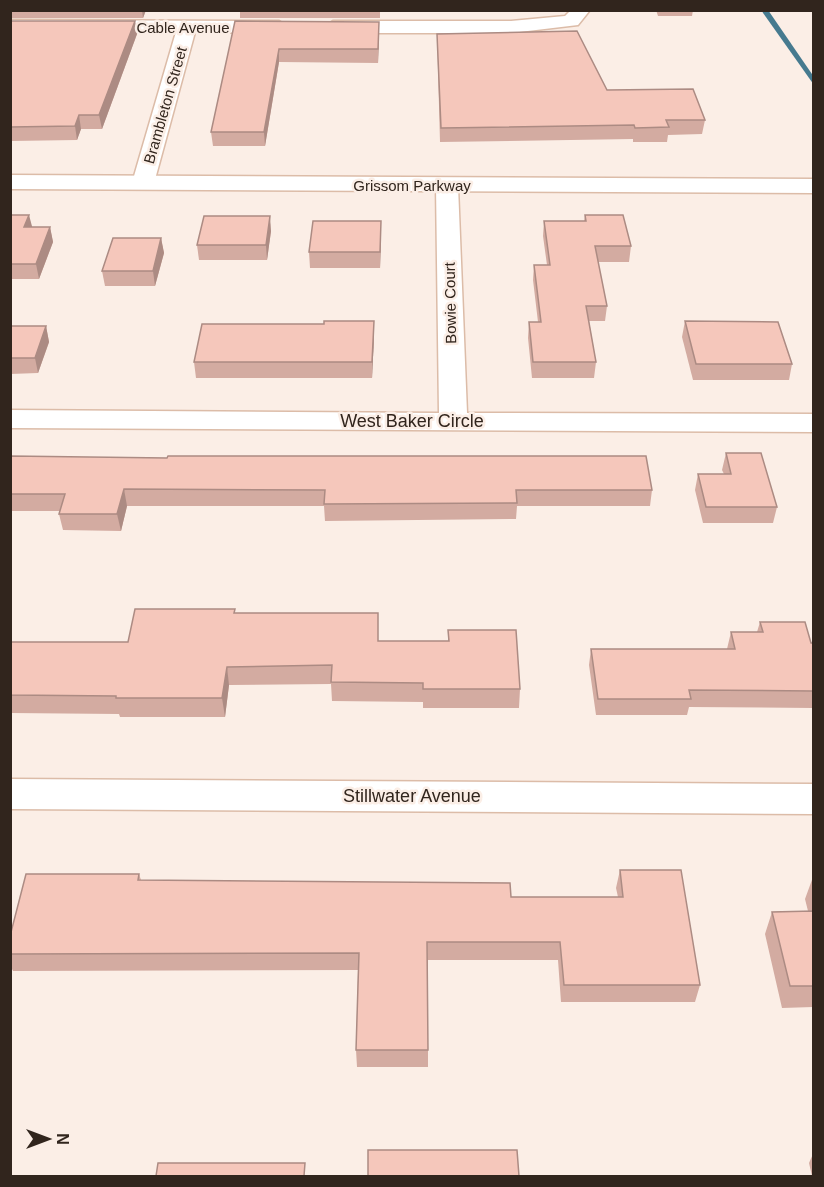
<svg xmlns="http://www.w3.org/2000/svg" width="824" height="1187" font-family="Arial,sans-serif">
<rect width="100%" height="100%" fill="#fbeee6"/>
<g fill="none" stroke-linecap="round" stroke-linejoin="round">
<polygon fill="#467a8f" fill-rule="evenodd" points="761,10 768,10 814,77 814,85"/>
<defs>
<g id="street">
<polygon points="571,10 590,10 578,25 511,33 333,33 324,27 333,21 511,21 565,16"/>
<polygon points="10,20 279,21 288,27 279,33 195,32 154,183 151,188 135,188 132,183 176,32 10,32"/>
<polygon points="447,179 455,181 458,186 467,413 814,414 814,432 10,428 10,410 439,413 436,186 439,181"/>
<polygon points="10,779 814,784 814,814 10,809"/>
</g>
<polygon id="secondary" points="10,175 814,179 814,193 10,189"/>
</defs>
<use href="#street" stroke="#dcbca8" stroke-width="3"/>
<use href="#secondary" stroke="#dcbca8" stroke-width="3"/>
<use href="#street" fill="#fff" fill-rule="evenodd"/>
<use href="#secondary" fill="#fff" fill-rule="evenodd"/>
</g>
<g fill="#d3aba1">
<polygon points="10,10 146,10 143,18 10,18"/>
<rect x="240" y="10" width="140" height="8"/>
<polygon points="656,10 693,10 692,16 658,16"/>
<polygon points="10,21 135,21 137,34 102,129 81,129 77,140 10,141"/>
<polygon points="235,21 379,35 378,63 279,62 265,146 213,146 211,132"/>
<polygon points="437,34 607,90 705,120 702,134 668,135 667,142 633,142 633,139 440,142"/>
<polygon points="10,215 32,227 50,227 53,242 39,279 10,279"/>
<polygon points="585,215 631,246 629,262 598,262 607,306 605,321 589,321 596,362 594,378 532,378 528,338 529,322 538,322 533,280 534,265 547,265 543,236 544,221 584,221"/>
<polygon points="271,231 267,260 199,260 197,245"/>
<polygon points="381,236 380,268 310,268 309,252"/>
<polygon points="161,238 164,253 155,286 105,286 102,271"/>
<polygon points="685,321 792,364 789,380 693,380 682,337"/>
<polygon points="10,326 46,326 49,342 38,373 10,374"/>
<polygon points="374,336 372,378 196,378 194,362"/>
<polygon points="726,453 777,507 773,523 703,523 695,490 698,474 724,474 722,470"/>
<polygon points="10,456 652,490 650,506 517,506 516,519 325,521 324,506 127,506 121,531 63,530 59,514 60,511 10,511"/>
<polygon points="235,613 378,641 448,641 448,630 520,689 519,708 423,708 423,702 332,701 331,684 229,685 225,717 120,717 119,714 10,713 10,642 128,642"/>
<polygon points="760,622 811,643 813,643 813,708 689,707 687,715 596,715 589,665 591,649 727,649 731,632 757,632"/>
<polygon points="620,870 700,985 695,1002 561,1002 558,960 428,960 428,1067 357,1067 356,1050 358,970 13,971 10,965 10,936 139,874 141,880 511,897 618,897 616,888"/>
<polygon points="813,877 813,1007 782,1008 765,934 772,912 808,911 805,899"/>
<polygon points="813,1154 813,1176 812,1176 809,1163"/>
</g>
<g fill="#ac8b83">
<polygon points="142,10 146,10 143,18"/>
<polygon points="135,21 137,34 102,129 99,115"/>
<polygon points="379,22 379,35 378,63 378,49"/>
<polygon points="279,49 279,62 265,146 264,132"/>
<polygon points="79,115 81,129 77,140 75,126"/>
<polygon points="29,215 33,230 24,227"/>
<polygon points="270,216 271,231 267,260 266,245"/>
<polygon points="381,221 381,236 380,268 380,252"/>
<polygon points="50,227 53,242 39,279 36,264"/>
<polygon points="161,238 164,253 155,286 153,271"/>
<polygon points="374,321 374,336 372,378 372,362"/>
<polygon points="46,326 49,342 38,373 35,358"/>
<polygon points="124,489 127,506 121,531 117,514"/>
<polygon points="227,667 229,685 225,717 222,698"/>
</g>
<g fill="#f5c7bb" stroke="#ac8b83" stroke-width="1.5">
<polygon points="10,21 135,21 99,115 79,115 75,126 10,127"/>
<polygon points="235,21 379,22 378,49 279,49 264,132 211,132"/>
<polygon points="577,31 607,90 693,89 705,120 666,120 669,127 635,128 634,125 441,128 437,34"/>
<polygon points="10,215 29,215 24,227 50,227 36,264 10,264"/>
<polygon points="585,215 623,215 631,246 595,246 607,306 586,306 596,362 533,362 529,322 541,322 534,265 550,265 544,221 586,221"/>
<polygon points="204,216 270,216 266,245 197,245"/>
<polygon points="313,221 381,221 380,252 309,252"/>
<polygon points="113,238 161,238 153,271 102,271"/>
<polygon points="324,321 374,321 372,362 194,362 202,324 324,324"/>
<polygon points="685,321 778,322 792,364 696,364"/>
<polygon points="10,326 46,326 35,358 10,358"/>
<polygon points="726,453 761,453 777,507 706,507 698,474 731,474"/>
<polygon points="10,456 167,458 168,456 646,456 652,490 516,490 517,503 324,504 325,490 124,489 117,514 59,514 65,494 10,494"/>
<polygon points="135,609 235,609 234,613 378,613 378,641 449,641 448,630 516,630 520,689 423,689 423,683 331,682 332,665 227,667 222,698 116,698 116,696 10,695 10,642 128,642"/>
<polygon points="760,622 805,622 811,643 813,643 813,691 689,690 691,699 598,699 591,649 735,649 731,632 763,632"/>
<polygon points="620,870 681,870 700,985 564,985 560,942 427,942 428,1050 356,1050 359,953 10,954 10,936 26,874 139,874 138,880 510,883 511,897 623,897"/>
<polygon points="813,911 813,986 790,986 772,912"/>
<polygon points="368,1150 517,1150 519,1176 368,1176"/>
<polygon points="158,1163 305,1163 304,1176 156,1176"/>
</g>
<g text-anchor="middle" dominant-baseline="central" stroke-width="5" stroke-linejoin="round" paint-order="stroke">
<g font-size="15" fill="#31251d" stroke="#fbeee6">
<text x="183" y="27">Cable Avenue</text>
<text transform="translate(165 105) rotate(-74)">Brambleton Street</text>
<text x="412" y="185">Grissom Parkway</text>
<text transform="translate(450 303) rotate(-91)">Bowie Court</text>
</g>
<g font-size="18" fill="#31251d" stroke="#fbeee6">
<text x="412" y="421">West Baker Circle</text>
<text x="412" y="796">Stillwater Avenue</text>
</g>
</g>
<rect width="824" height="1187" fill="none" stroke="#31251d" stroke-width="24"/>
<g transform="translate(48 1139) rotate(90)" stroke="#fbeee6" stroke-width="4.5" paint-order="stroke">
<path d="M0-4.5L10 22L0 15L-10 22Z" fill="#31251d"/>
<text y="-9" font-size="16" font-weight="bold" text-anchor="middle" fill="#31251d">N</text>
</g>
</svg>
